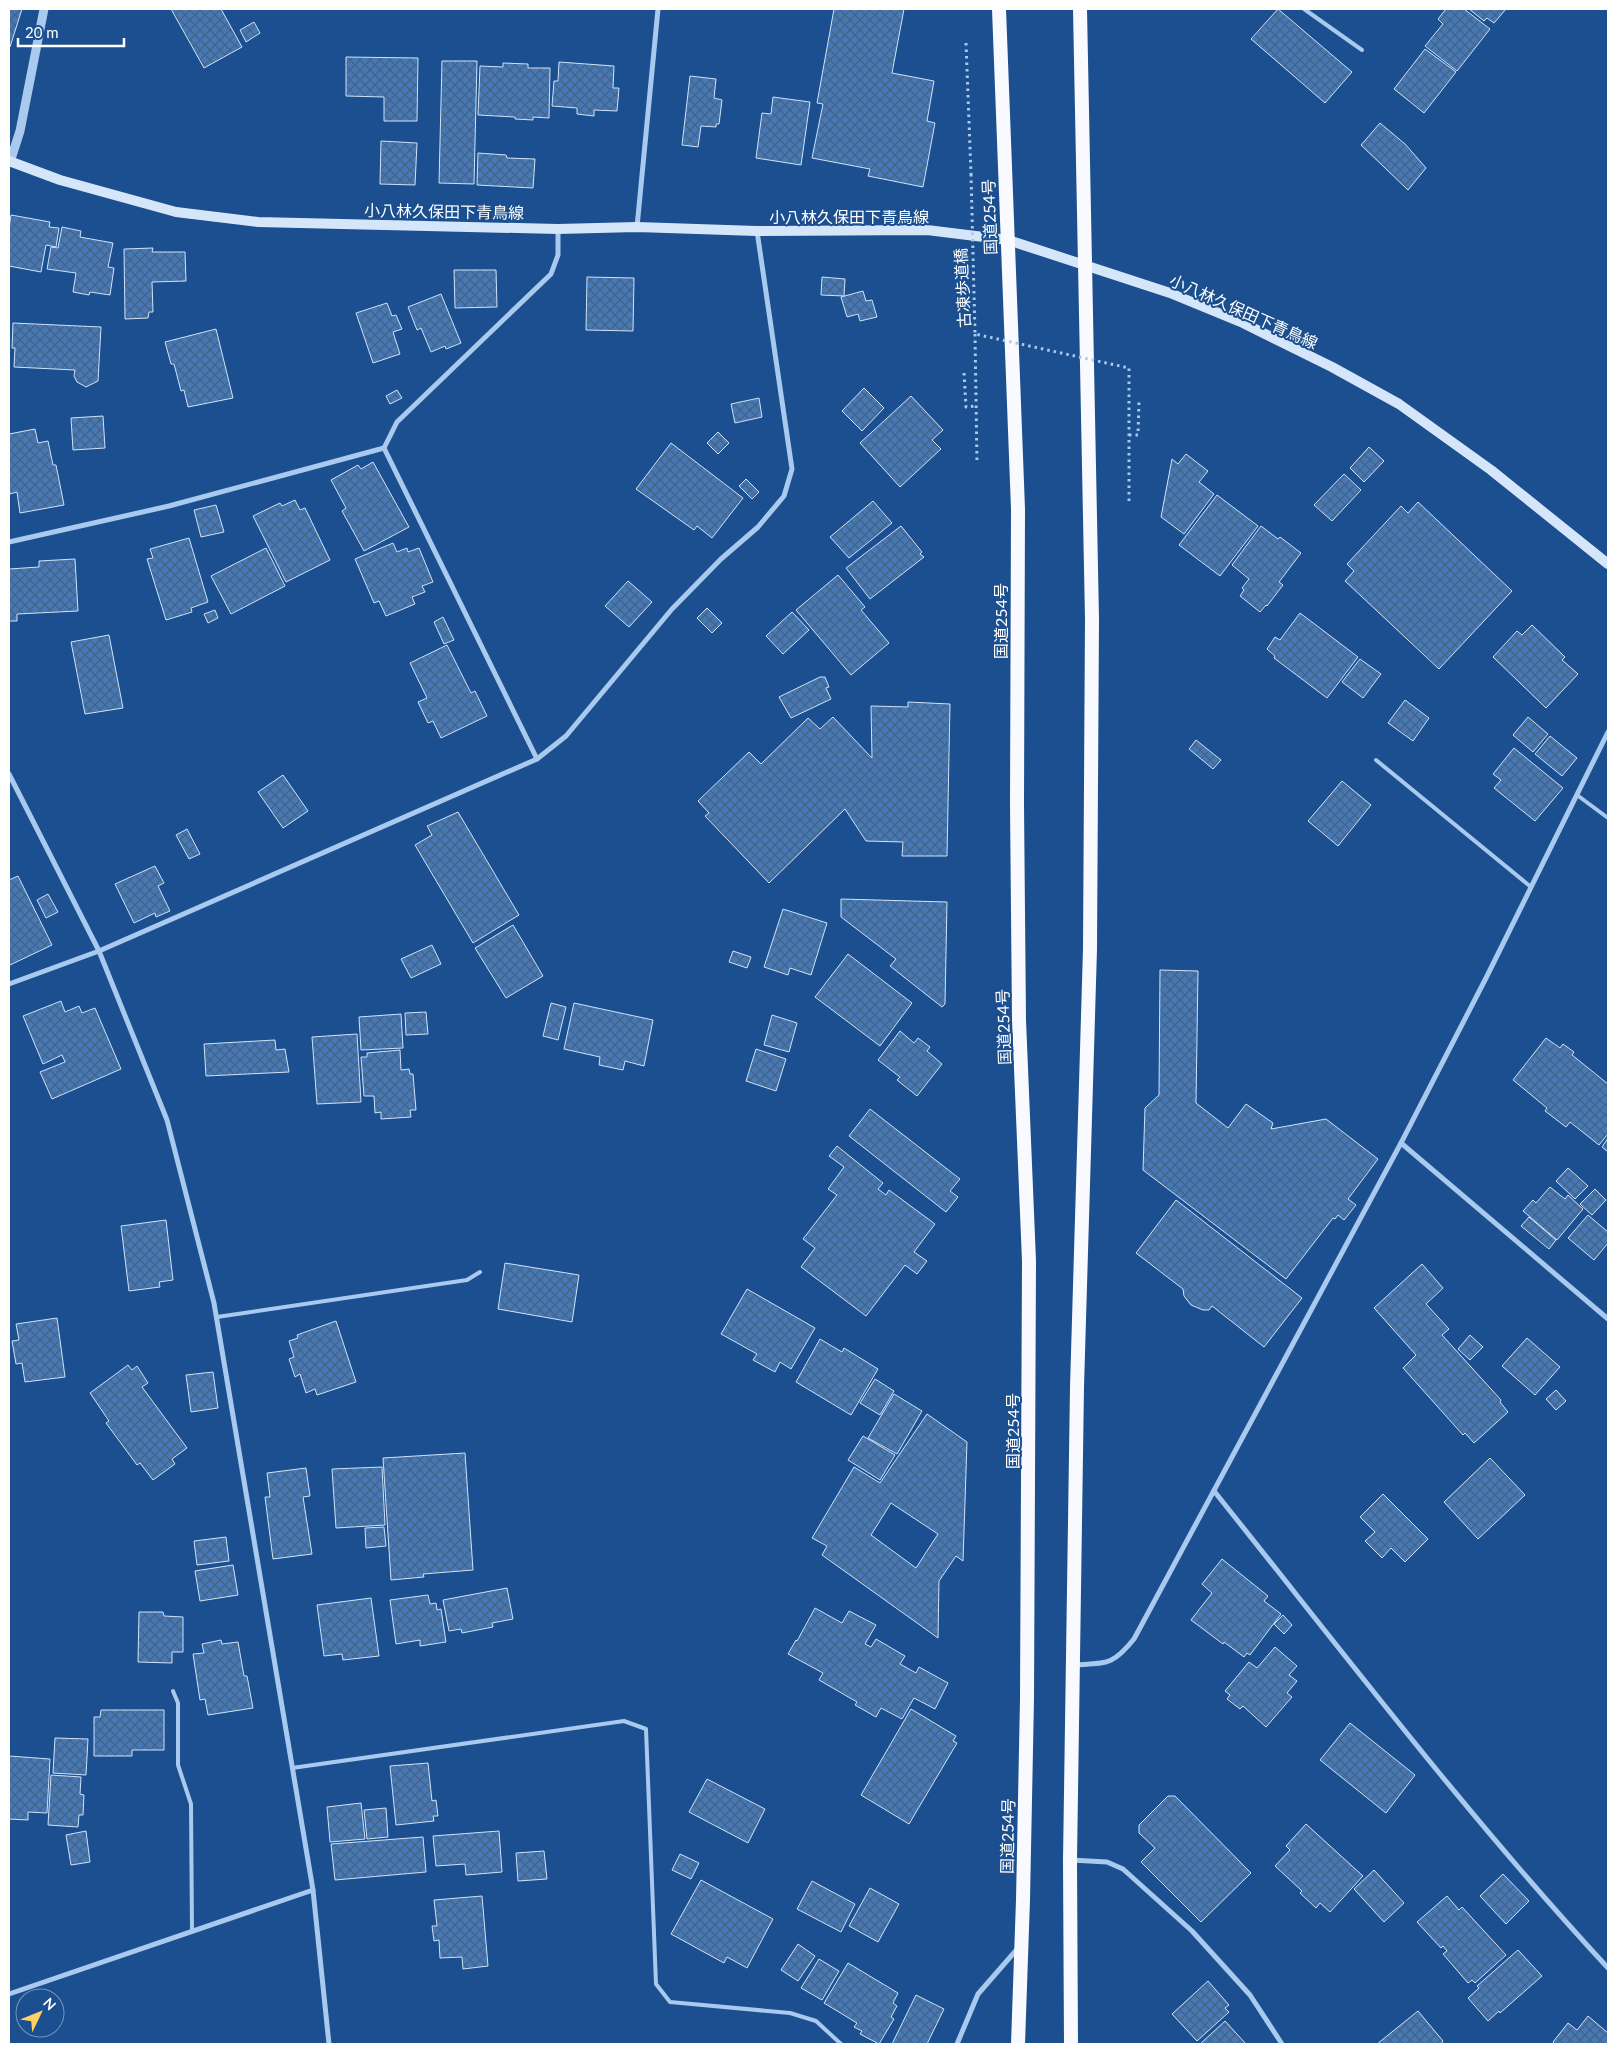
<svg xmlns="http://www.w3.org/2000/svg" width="1617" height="2053" font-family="Lato,'Noto Sans JP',sans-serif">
<defs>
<pattern id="building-cross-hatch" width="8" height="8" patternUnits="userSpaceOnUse" patternTransform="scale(1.25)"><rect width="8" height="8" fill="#4478b7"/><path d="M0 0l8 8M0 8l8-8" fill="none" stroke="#486282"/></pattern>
</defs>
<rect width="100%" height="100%" fill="#1b4f8f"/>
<g fill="url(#building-cross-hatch)" stroke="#cfe3fa" fill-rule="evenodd">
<polygon points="9,9 22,9 10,47 9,46"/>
<polygon points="171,9 221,9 242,47 204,68"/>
<polygon points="834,9 904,9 892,73 934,81 927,121 935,123 923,187 868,176 870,169 812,158 823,104 817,103"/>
<polygon points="1278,9 1352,72 1325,103 1251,39"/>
<polygon points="1446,9 1464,9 1490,29 1457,71 1425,46 1443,24 1438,19"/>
<polygon points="1469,9 1506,9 1494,23 1487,18 1484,21"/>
<polygon points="254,22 260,33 246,42 240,30"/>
<polygon points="1425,49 1456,72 1424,113 1394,89"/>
<polygon points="346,57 418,58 417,121 384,121 384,97 346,96"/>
<polygon points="442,61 477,61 474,184 439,183"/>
<polygon points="559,62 614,66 613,88 619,88 617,111 594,110 594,116 577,114 577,108 552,106 554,81 558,81"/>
<polygon points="503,63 528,64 528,68 550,68 549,118 533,117 533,120 515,119 515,117 478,115 480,66 503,67"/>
<polygon points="690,76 716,79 714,98 722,100 719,124 716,124 716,127 701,126 698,147 682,145"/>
<polygon points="773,97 810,102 801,165 756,158 762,113 771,114"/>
<polygon points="1380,123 1405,144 1426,168 1408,190 1361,145"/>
<polygon points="381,141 417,143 415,185 380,184"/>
<polygon points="478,153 506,155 507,158 535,159 533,188 477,185"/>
<polygon points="11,215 50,222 49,227 59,228 56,247 46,245 41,272 9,266 9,228"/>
<polygon points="62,227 81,231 80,237 113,243 108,267 114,268 110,295 90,292 89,295 73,292 76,273 47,269 51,247 58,248"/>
<polygon points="153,248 152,252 185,252 186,281 152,282 153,312 149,312 148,318 125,319 124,249"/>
<polygon points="454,270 496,270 497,307 455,308"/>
<polygon points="587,277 634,278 633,331 586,330"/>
<polygon points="822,277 845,279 844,296 821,295"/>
<polygon points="863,291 866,301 872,300 877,317 860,321 858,314 847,317 841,297"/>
<polygon points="441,294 461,343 446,349 445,346 431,352 421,328 417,330 408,307"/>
<polygon points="387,303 392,316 396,315 402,329 393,332 400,354 373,363 356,313"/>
<polygon points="13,323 101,327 98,381 86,387 77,382 74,376 75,370 14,367 15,348 12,348"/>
<polygon points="216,329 233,398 188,407 184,390 181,391 174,364 171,364 165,342"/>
<polygon points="864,388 884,408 862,431 842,411"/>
<polygon points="397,390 402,398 390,404 386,396"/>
<polygon points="911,396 943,430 932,440 941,449 900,487 860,443"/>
<polygon points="759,398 762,417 735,423 731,404"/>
<polygon points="103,416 105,448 73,450 71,418"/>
<polygon points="35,429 38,443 48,441 53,465 56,465 64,505 20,513 17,492 10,494 9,487 9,434"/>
<polygon points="718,432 729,443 718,454 707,443"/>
<polygon points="671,443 743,498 712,538 697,526 694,530 636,489"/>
<polygon points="1369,447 1384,461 1364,482 1350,468"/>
<polygon points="1186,454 1208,471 1199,482 1214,494 1184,534 1161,517 1172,459 1178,464"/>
<polygon points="373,462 409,527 364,551 342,511 346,508 331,480 358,465 361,469"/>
<polygon points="1344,474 1361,490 1332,521 1314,505"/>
<polygon points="746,479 759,492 752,499 739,486"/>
<polygon points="1217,495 1258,526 1220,576 1179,545"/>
<polygon points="295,500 300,510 305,508 330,560 286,582 253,516 280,503 282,506"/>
<polygon points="873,501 892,523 849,558 830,537"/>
<polygon points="1418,502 1512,591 1439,669 1345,581 1354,571 1347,564 1401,506 1408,513"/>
<polygon points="216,505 224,532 201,537 194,510"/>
<polygon points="901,526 922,552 920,554 924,557 870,599 846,568"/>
<polygon points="1261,526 1278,539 1280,537 1301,553 1279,582 1283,585 1267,606 1266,605 1260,612 1240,596 1244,590 1242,588 1249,579 1232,565"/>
<polygon points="189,538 208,602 191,608 192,612 166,620 147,559 153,558 150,549"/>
<polygon points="393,543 397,552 407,548 408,552 419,548 433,582 422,586 425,592 412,597 415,604 386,616 379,601 374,603 355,559"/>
<polygon points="266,548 285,586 231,614 211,576"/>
<polygon points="75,559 78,611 17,614 17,621 9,621 9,569 39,567 39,561"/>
<polygon points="838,575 865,607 861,610 889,643 851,675 796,610"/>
<polygon points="628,581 652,602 629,627 605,606"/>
<polygon points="707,608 722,623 712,633 697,618"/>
<polygon points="215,610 218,618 208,623 204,614"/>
<polygon points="792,612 809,630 783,654 766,636"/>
<polygon points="1300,613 1358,657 1327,698 1274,658 1275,656 1267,649 1275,637 1280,640"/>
<polygon points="443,617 454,640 444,644 434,622"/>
<polygon points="1532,625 1565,657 1562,660 1578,674 1546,708 1493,657 1517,631 1522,635"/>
<polygon points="109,635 123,708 85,714 71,642"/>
<polygon points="447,645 471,693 475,691 487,716 441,738 433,721 428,723 418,702 427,698 410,663"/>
<polygon points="1360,659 1381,674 1363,698 1342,682"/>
<polygon points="820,677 825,677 829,687 826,688 831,699 791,718 779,697"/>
<polygon points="1405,700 1429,718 1413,741 1388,723"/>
<polygon points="908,702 950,704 947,856 902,856 903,842 866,841 845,809 769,883 705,816 709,813 698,801 749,752 761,764 808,718 820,729 833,717 872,758 871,706 908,707"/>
<polygon points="1528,717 1548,734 1533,752 1513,735"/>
<polygon points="1550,736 1577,758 1562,776 1535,754"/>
<polygon points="1196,740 1221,760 1213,769 1189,749"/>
<polygon points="1514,748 1563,788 1535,821 1494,788 1501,780 1493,774"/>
<polygon points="283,775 308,811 283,828 258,792"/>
<polygon points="1342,781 1371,805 1338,846 1308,821"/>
<polygon points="458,812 519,915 473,943 415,845 432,835 427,826"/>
<polygon points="187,829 200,854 189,859 176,835"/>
<polygon points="155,866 164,883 158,886 170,911 156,917 155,913 134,923 115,884"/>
<polygon points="18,876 52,945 10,965 9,962 9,880"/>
<polygon points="48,894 58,912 46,918 37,900"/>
<polygon points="841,899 947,902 945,1004 942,1007 890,966 896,959 841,917"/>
<polygon points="783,909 827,923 811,975 790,968 788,975 764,967"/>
<polygon points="513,925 543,976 506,998 475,948"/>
<polygon points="432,945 441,964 411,978 401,959"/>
<polygon points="733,951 751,957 747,968 729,962"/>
<polygon points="848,954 912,1003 880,1046 815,997"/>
<polygon points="1160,970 1198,971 1196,1103 1228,1128 1246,1104 1273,1123 1271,1129 1326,1119 1378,1159 1348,1199 1356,1205 1344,1220 1338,1215 1335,1219 1333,1218 1286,1279 1143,1170 1145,1108 1159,1095"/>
<polygon points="61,1001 65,1012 79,1006 82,1013 95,1008 121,1069 52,1099 40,1072 65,1062 62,1055 43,1064 23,1016"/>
<polygon points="551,1003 566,1007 558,1040 543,1036"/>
<polygon points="574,1003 653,1020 644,1066 625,1061 623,1070 599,1065 600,1057 564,1049"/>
<polygon points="426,1012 428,1034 406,1035 405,1013"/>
<polygon points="401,1014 403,1048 361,1050 359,1017"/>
<polygon points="772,1015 797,1023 789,1052 764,1045"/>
<polygon points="900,1031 914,1043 918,1038 930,1047 927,1051 942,1064 917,1096 897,1080 900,1077 878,1060"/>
<polygon points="357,1034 361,1102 317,1104 312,1037"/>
<polygon points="1546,1038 1560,1048 1563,1044 1574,1052 1572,1055 1608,1084 1608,1134 1599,1145 1570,1122 1566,1127 1545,1111 1547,1108 1513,1080"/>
<polygon points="275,1040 276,1050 285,1049 289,1072 206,1076 204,1044"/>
<polygon points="756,1049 786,1059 776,1091 746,1081"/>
<polygon points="400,1050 401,1070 409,1069 410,1074 413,1074 416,1110 410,1110 411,1117 381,1119 381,1112 375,1113 374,1096 364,1096 361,1057 367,1057 367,1053"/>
<polygon points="870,1109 960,1179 950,1191 958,1197 946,1212 849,1136"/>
<polygon points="1608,1138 1608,1152 1602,1147"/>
<polygon points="837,1146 883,1183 878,1189 886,1195 889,1190 935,1224 914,1252 927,1261 917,1274 905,1265 866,1316 801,1267 815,1248 803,1239 837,1195 828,1189 844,1167 829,1156"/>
<polygon points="1568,1168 1588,1186 1575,1199 1556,1181"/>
<polygon points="1550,1187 1565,1199 1568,1195 1583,1209 1557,1240 1523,1211 1533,1200 1536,1203"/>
<polygon points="1595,1189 1606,1200 1592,1215 1580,1204"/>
<polygon points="1176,1200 1302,1298 1264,1347 1212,1306 1209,1310 1203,1310 1191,1305 1184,1296 1183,1289 1136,1253"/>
<polygon points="1588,1215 1608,1232 1608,1243 1594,1260 1568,1238"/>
<polygon points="1529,1217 1556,1240 1549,1249 1521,1226"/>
<polygon points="166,1220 173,1280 159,1282 160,1287 129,1291 121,1226"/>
<polygon points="505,1263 579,1275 572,1322 498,1309"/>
<polygon points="1422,1264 1443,1288 1426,1304 1449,1329 1442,1335 1501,1400 1500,1402 1508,1412 1474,1443 1465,1433 1463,1435 1403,1368 1416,1355 1374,1308"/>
<polygon points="747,1289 815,1328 791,1369 780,1362 775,1372 753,1360 757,1354 721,1334"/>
<polygon points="57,1318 65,1377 25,1382 22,1363 16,1364 12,1341 19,1340 16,1324"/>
<polygon points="336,1321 356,1382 317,1395 315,1389 306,1393 300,1374 295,1377 289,1359 294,1357 289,1341 298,1338 297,1335"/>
<polygon points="1470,1335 1483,1347 1470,1360 1458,1349"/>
<polygon points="1527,1338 1560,1367 1535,1395 1502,1366"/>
<polygon points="820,1339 842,1352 844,1348 878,1369 851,1415 796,1382"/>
<polygon points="128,1365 132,1370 137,1366 148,1383 142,1387 187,1448 172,1459 175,1464 153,1480 140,1463 137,1465 106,1423 109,1421 90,1393"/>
<polygon points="213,1372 218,1408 191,1412 186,1375"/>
<polygon points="875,1379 894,1391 880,1415 860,1403"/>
<polygon points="1556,1390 1566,1401 1556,1410 1546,1399"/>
<polygon points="894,1394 922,1411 897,1454 868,1438"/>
<path d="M927 1414 967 1442 963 1561 956 1556 939 1581 938 1638 822 1555 827 1546 812 1538 854 1467 880 1483ZM891 1503 938 1534 916 1568 871 1535Z"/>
<polygon points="863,1436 895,1455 880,1480 848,1460"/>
<polygon points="465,1453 473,1570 423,1574 424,1577 391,1580 383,1458"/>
<polygon points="1490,1458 1525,1495 1478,1539 1444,1502"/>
<polygon points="382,1467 385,1525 336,1528 332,1469"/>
<polygon points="306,1468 310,1496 303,1497 312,1554 273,1559 265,1497 270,1497 267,1473"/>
<polygon points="1383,1494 1428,1539 1405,1562 1391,1548 1382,1558 1365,1541 1375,1532 1360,1517"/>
<polygon points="384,1527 386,1546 366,1548 365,1528"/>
<polygon points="226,1537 229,1561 197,1565 194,1541"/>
<polygon points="1222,1559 1268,1596 1264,1601 1281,1614 1250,1655 1247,1653 1244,1657 1224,1642 1223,1644 1191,1620 1212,1593 1202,1584"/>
<polygon points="233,1565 238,1595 200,1601 195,1571"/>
<polygon points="507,1588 513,1619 492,1623 493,1627 462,1633 461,1629 449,1631 443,1600"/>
<polygon points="428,1595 430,1604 436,1603 437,1610 441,1609 446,1642 420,1646 420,1640 396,1644 390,1600"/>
<polygon points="371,1598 379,1656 343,1660 342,1654 324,1656 317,1605"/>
<polygon points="815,1608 842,1623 849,1611 876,1625 865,1644 871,1647 876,1639 905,1656 900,1664 916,1673 919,1667 948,1683 935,1709 914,1698 902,1719 881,1708 876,1717 855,1705 857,1702 819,1680 823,1673 788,1654 796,1640 797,1641"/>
<polygon points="139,1612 163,1612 164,1616 183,1617 183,1652 172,1652 172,1663 138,1662"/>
<polygon points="1283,1615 1292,1625 1284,1634 1274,1624"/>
<polygon points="221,1640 222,1644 238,1642 244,1676 247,1676 253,1708 208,1715 205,1699 200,1700 193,1654 204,1653 202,1644"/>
<polygon points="1275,1647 1297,1666 1289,1675 1297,1681 1287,1693 1292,1697 1266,1727 1243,1706 1240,1709 1227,1699 1230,1695 1225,1691 1249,1662 1257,1668"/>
<polygon points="911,1709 956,1736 953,1741 957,1743 909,1824 861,1795"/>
<polygon points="101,1710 164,1710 164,1750 132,1750 132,1756 94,1756 94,1717 100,1717"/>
<polygon points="1350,1723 1415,1775 1386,1813 1320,1760"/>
<polygon points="55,1738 88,1739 86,1775 53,1773"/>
<polygon points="9,1756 50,1759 47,1813 28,1812 28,1820 9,1819"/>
<polygon points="428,1763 432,1801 436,1800 438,1816 433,1816 434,1821 396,1825 390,1766"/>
<polygon points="51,1775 81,1777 80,1794 84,1795 83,1815 79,1815 78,1827 48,1825"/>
<polygon points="707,1779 765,1809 748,1843 689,1812"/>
<polygon points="1168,1796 1175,1796 1251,1873 1201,1922 1141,1862 1155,1848 1139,1833 1139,1825"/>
<polygon points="361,1803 365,1839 330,1842 327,1807"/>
<polygon points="386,1808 388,1837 367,1839 364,1810"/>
<polygon points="1306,1824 1363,1876 1330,1912 1320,1903 1316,1908 1300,1893 1302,1891 1275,1866 1290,1850 1286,1846"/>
<polygon points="86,1831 90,1862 71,1865 66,1835"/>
<polygon points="499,1831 502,1872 466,1875 465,1864 436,1866 433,1836"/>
<polygon points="423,1837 426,1872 335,1880 331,1844"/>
<polygon points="544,1851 547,1879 518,1881 516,1853"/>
<polygon points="680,1854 699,1863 691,1879 672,1870"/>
<polygon points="1374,1870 1404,1903 1384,1922 1354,1889"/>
<polygon points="1503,1874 1529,1901 1506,1924 1480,1896"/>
<polygon points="701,1880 773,1919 747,1968 727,1957 724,1963 671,1934"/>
<polygon points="812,1881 855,1904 841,1932 797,1909"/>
<polygon points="870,1888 899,1904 878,1942 849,1926"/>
<polygon points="482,1896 488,1966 463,1969 462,1957 440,1958 439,1940 434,1941 432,1926 437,1926 434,1900"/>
<polygon points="1447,1896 1459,1910 1462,1907 1506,1955 1475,1983 1472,1980 1468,1983 1443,1954 1447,1951 1443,1946 1441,1948 1417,1922"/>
<polygon points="798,1944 815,1956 798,1981 781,1970"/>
<polygon points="1518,1950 1542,1976 1500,2013 1499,2011 1488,2021 1468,1998 1479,1988 1477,1986"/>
<polygon points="819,1959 839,1971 822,2000 801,1988"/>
<polygon points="848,1963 898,1993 893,2003 897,2006 891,2017 894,2019 879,2044 860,2034 862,2031 854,2027 857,2023 824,2003"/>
<polygon points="1208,1981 1229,2005 1225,2008 1229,2012 1197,2041 1172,2014"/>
<polygon points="916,1995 944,2009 927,2044 892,2044"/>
<polygon points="1418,2011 1443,2041 1441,2044 1377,2044"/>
<polygon points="1588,2016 1608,2033 1608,2044 1555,2044 1553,2042 1568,2023 1577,2030"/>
<polygon points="1225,2021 1246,2044 1200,2044"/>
</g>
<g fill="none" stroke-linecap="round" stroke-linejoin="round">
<g stroke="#a9c9ee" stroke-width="3" stroke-dasharray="2.5 4" stroke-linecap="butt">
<polyline points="966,43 971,174"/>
<polyline points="975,334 977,464"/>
<polyline points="964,373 966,407 976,406"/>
<polyline points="1129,435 1138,435 1139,400"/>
<polyline points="1129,501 1129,368"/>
</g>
<g stroke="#a9c9ee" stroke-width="4">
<polyline points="1304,9 1362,50"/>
<polyline points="1376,760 1531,887"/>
<polyline points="1577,795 1608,818"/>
<polyline points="217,1317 467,1280 480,1272"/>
<polyline points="173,1691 178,1703 178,1765 191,1804 192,1931"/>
<polyline points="292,1768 624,1721 646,1729 656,1984 670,2002 790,2013 816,2021 841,2044"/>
</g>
<g stroke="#a9c9ee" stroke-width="5">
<polyline points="637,227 658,9"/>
<polyline points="9,542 169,506 384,448"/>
<polyline points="537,759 384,448 397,422 551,274 558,255 558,229"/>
<polyline points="9,774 99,951 167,1120 214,1303 313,1890 329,2044"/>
<polyline points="9,984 99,951 537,759 566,736 672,609 721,559 758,527 784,496 792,469 757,231"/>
<polyline points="1401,1143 1608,1319"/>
<path d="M1214 1491C1343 1652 1468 1817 1608 1968"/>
<path d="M1074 1665C1107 1663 1112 1666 1134 1639L1401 1143 1486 978 1608 732"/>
<polyline points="1071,1860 1107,1862 1123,1869 1192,1931 1250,1995 1282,2044"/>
<polyline points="9,1994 313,1890"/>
<polyline points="957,2044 978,1994 1019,1947"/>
</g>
<polyline stroke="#a9c9ee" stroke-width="9" points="10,162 20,131 44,9"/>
<polyline stroke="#d6e6fa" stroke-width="10" points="9,161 60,180 176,212 258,222 558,229 637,227 757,231 927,230 1008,240 1170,293 1243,323 1332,367 1399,404 1491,470 1608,564"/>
<g stroke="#f8faff" stroke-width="14">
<polyline points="999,9 1018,509 1017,805 1019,1020 1029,1261 1027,1699 1023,1900 1018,2044"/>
<polyline points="1071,2044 1070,1860 1077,1387 1090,949 1092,619 1080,9"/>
</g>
<polyline stroke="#a9c9ee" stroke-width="3" stroke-dasharray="2.5 4" stroke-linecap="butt" points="971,174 975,334 1129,368"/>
</g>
<g text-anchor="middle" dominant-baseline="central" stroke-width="4" stroke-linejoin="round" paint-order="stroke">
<g font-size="16" fill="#fff" stroke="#1b4f8f">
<text transform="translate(444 211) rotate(1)">小八林久保田下青鳥線</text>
<text x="849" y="216">小八林久保田下青鳥線</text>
<text transform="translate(989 217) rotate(-92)">国道254号</text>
<text transform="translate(962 288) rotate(-93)">古凍歩道橋</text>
<text transform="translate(1244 311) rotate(24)">小八林久保田下青鳥線</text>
<text transform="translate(1000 621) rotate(-90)">国道254号</text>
<text transform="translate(1003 1027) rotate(-92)">国道254号</text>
<text transform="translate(1012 1431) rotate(-90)">国道254号</text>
<text transform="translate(1007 1836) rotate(-89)">国道254号</text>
</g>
</g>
<rect width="1617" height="2053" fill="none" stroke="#ffffff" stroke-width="20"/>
<g transform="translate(40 2013) rotate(47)"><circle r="24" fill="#1b4f8f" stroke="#7695bc"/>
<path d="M0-4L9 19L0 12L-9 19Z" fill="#ffd166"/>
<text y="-8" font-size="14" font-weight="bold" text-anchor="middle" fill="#ffffff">N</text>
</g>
<path d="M18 38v8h106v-8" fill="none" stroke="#ffffff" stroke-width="2.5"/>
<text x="25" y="38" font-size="15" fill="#ffffff" stroke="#1b4f8f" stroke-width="4" paint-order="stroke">20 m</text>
</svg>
